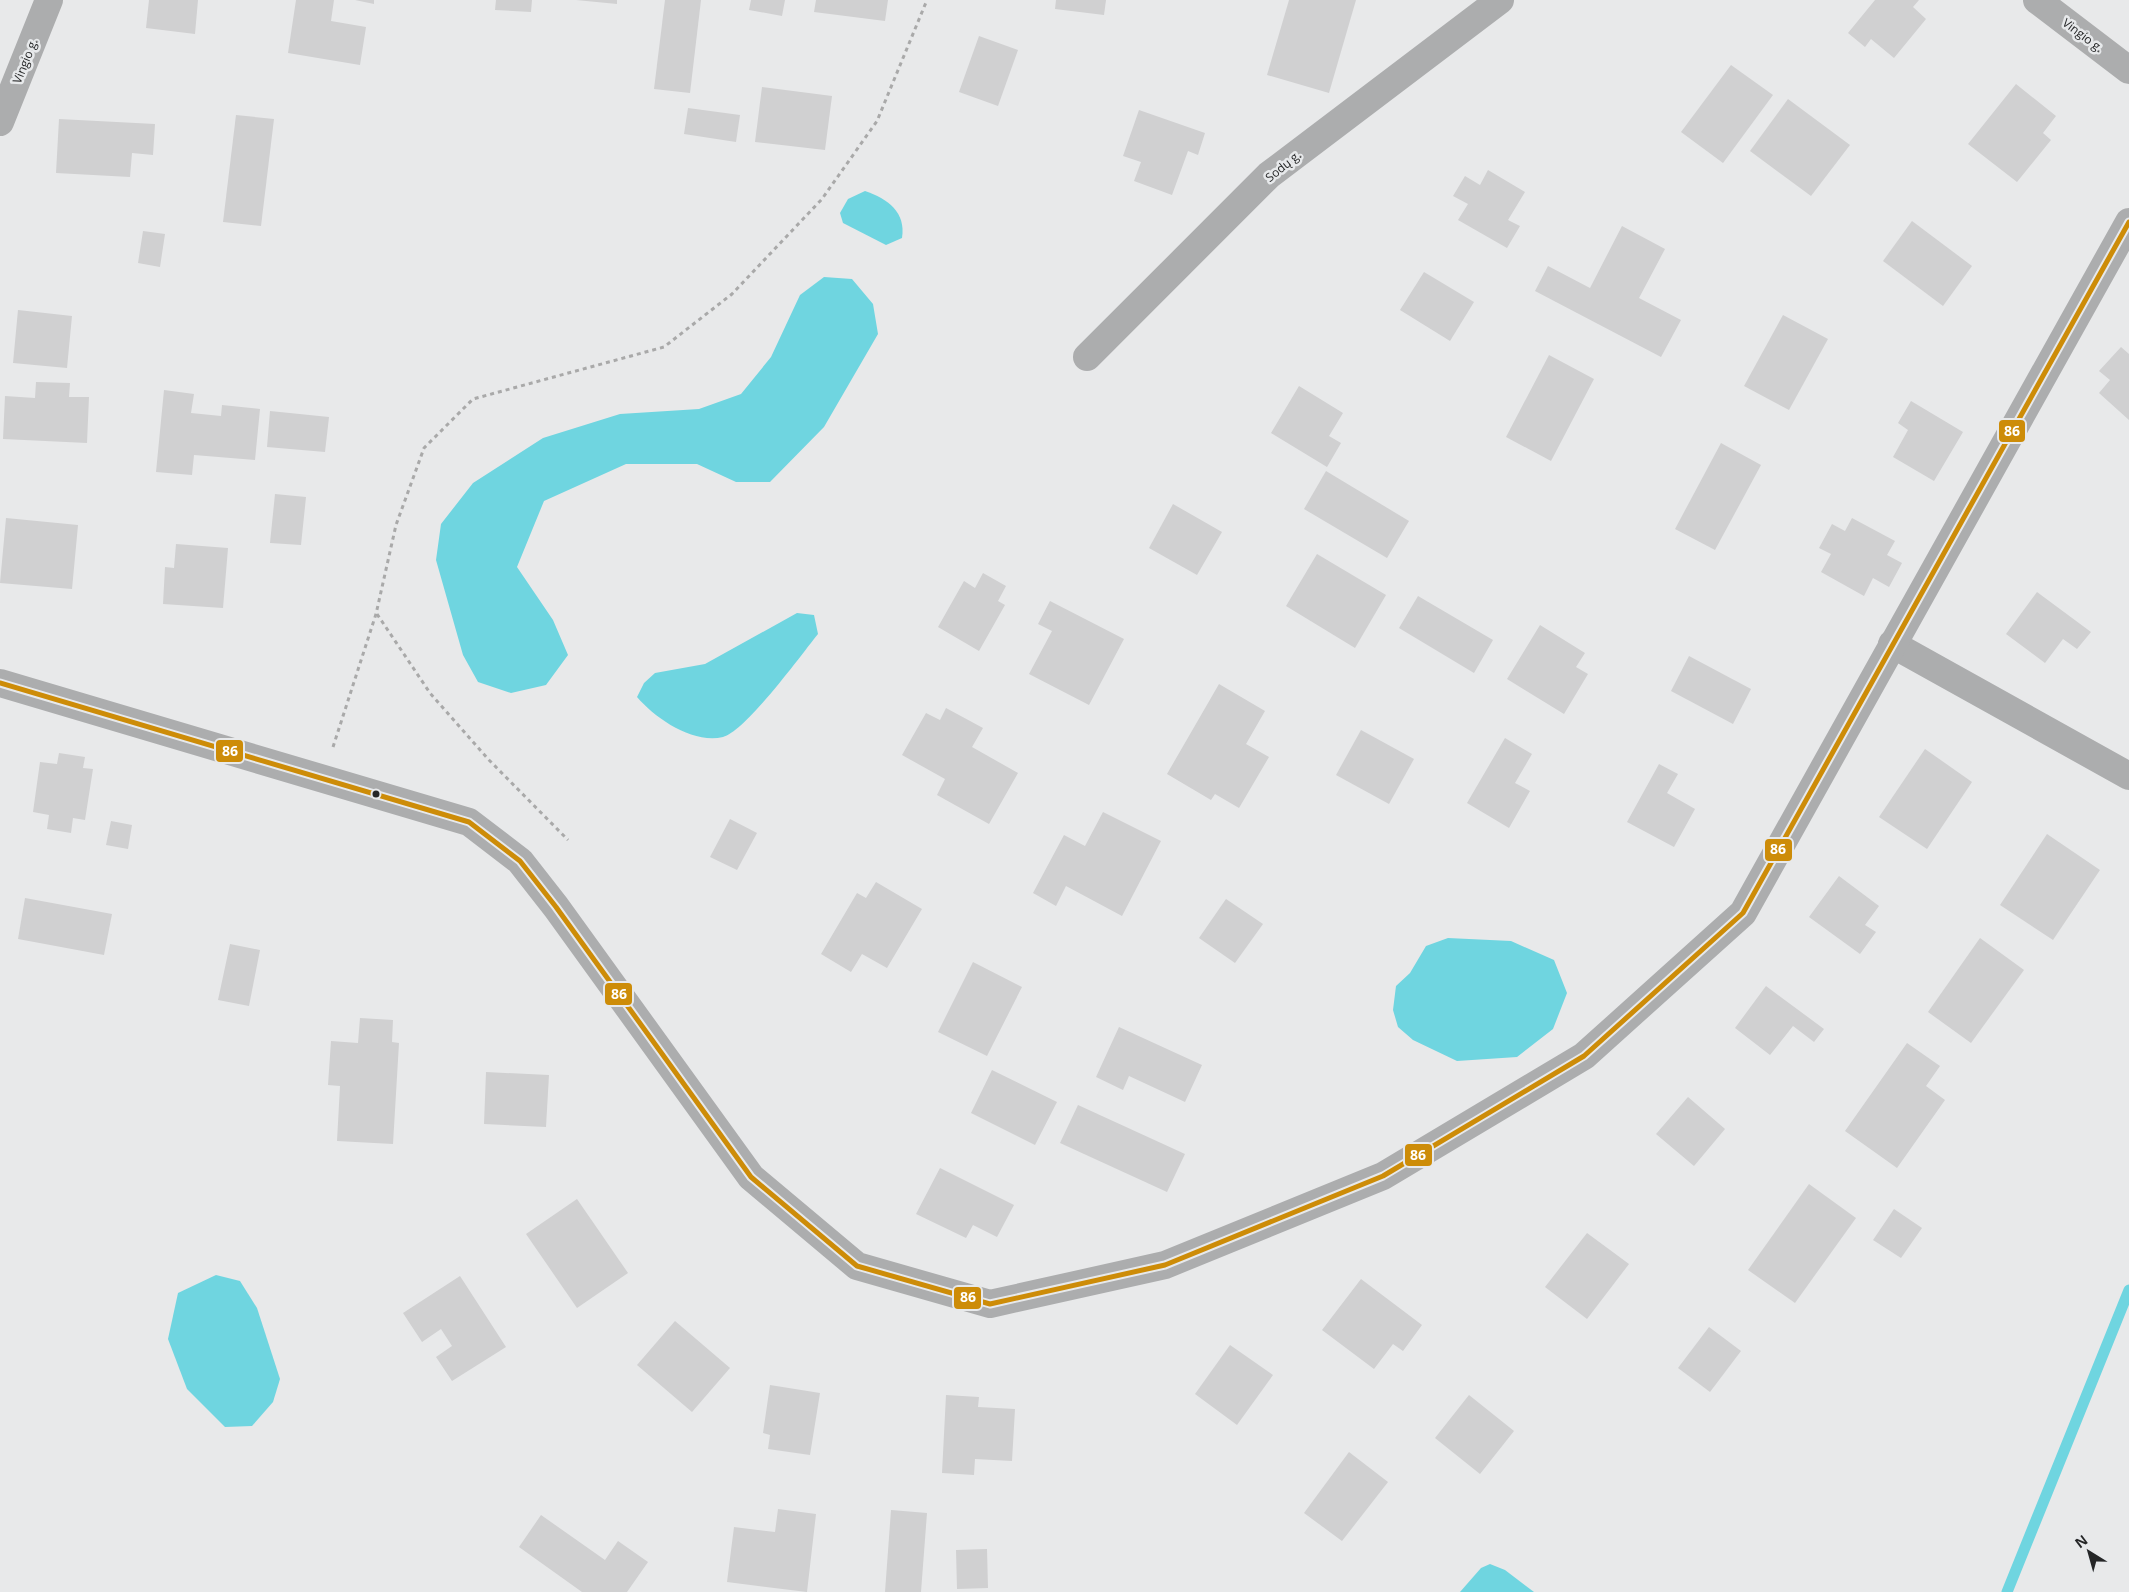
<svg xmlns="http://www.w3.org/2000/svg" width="2129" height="1592" font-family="'Open Sans',sans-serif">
<rect width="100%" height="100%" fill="#e8e9ea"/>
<g fill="#6fd5e0">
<path d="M865 191C888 199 906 212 902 238L886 245 843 223 840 213 848 199Z"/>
<polygon points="824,277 852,279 873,304 878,334 824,427 770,482 736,482 697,464 626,464 544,501 517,567 553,620 568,655 546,685 511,693 478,682 463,655 436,560 441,524 473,483 543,438 620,414 699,409 741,394 771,357 800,295"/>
<path d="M797 613 814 615 818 634C801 655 746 731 723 737 693 744 656 719 637 697L644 683 655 673 705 664Z"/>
<polygon points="1448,938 1511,941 1554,960 1567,993 1553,1029 1517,1057 1457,1061 1413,1040 1398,1027 1393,1010 1396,986 1410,973 1426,946"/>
<polygon points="216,1275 240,1281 257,1308 280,1379 273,1402 252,1426 225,1427 187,1389 168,1339 178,1293"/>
<polygon points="1490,1564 1505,1570 1534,1592 1460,1592 1481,1568"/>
</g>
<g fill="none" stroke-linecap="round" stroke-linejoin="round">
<polyline stroke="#6fd5e0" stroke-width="11" points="2007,1592 2129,1290"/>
</g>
<g fill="#d0d0d1">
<polygon points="149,0 198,0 195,34 146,28"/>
<polygon points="296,0 334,0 331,21 366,27 360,65 288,53"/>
<polygon points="355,0 374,0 374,4"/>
<polygon points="496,0 532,0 531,12 495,10"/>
<polygon points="576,0 617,0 617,4"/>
<polygon points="665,0 701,0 690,93 654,89"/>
<polygon points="751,0 785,0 782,16 749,10"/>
<polygon points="816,0 888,0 885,21 814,12"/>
<polygon points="1056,0 1106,0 1104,15 1055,9"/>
<polygon points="1289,0 1356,0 1329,93 1267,75"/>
<polygon points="1875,0 1919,0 1913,7 1926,19 1894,58 1871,39 1865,47 1848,33"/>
<polygon points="979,36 1018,50 998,106 959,92"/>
<polygon points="1731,65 1773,95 1723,163 1681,132"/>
<polygon points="2016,84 2056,116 2043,133 2051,140 2017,182 1968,144"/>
<polygon points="762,87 832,96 825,150 755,142"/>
<polygon points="1788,99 1850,145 1811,196 1750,151"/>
<polygon points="688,108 740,115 736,142 684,134"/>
<polygon points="1139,110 1205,133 1198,155 1188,151 1172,195 1134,181 1141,162 1123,156"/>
<polygon points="236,115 274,119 261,226 223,222"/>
<polygon points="59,119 155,124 153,155 132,153 130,177 56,173"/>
<polygon points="1488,170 1525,192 1508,220 1520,226 1507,248 1458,220 1468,204 1453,196 1465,176 1480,185"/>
<polygon points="1912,221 1972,266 1943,306 1883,261"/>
<polygon points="1622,226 1665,249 1639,298 1681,320 1661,357 1535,291 1548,266 1590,288"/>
<polygon points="143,231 165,234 160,267 138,263"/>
<polygon points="1424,272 1474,302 1450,341 1400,310"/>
<polygon points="18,310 72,316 67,368 13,363"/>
<polygon points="1783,315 1828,339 1789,410 1744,386"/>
<polygon points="2121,347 2129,354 2129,420 2099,393 2110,380 2099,371"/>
<polygon points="1549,355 1594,379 1551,461 1506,437"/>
<polygon points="36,382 70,383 69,397 89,397 87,443 3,439 5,396 35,398"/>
<polygon points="1299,386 1343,413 1329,436 1341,443 1327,467 1271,433"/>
<polygon points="164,390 194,394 191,413 221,416 222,405 260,409 255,460 194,455 192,475 156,472"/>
<polygon points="1911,401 1963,432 1934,481 1893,457 1908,430 1898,423"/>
<polygon points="270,411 329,417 325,452 267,447"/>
<polygon points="1721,443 1761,465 1715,550 1675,529"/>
<polygon points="1326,471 1409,521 1387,558 1304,509"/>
<polygon points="275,494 306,497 301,545 270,543"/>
<polygon points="1173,504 1222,532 1197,575 1149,548"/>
<polygon points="6,518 78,525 72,589 0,583"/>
<polygon points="1852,518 1895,541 1887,555 1902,563 1889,587 1873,578 1864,596 1821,572 1831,554 1819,548 1832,524 1845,531"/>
<polygon points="176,544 228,548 223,608 163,604 165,567 174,568"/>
<polygon points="1317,554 1386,595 1355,648 1286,606"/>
<polygon points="983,573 1006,586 998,601 1005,605 979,651 938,627 964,581 975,588"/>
<polygon points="2037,592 2091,632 2077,649 2063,639 2045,663 2006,634"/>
<polygon points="1418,596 1493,640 1474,673 1399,628"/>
<polygon points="1050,601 1124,639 1089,705 1029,674 1052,631 1038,624"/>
<polygon points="1540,625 1585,653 1576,667 1588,674 1564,714 1507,679"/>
<polygon points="1689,656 1751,689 1733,724 1671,691"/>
<polygon points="1219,684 1265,711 1246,744 1269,757 1239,808 1215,794 1211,800 1167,774"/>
<polygon points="946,708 983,728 972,747 1018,773 989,824 937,795 945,779 902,755 926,713 940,720"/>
<polygon points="1361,730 1414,759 1389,804 1336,775"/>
<polygon points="1505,738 1532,754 1515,783 1530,791 1509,828 1467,803"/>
<polygon points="1925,749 1972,782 1927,849 1879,817"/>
<polygon points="59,753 85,757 83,768 93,769 85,820 73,818 71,833 47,829 49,815 33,812 40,762 57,764"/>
<polygon points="1659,764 1678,774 1667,793 1695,809 1674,847 1627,822"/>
<polygon points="1103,812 1161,841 1122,916 1066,886 1056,906 1033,893 1064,835 1085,846"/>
<polygon points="730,819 757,833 737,870 710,857"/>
<polygon points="111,821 132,825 128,849 106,845"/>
<polygon points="2047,834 2100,870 2053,940 2000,905"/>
<polygon points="1839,876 1879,906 1865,925 1876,932 1860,954 1809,917"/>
<polygon points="876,882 922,909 887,968 862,954 851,972 821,954 857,893 866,898"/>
<polygon points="25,898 112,914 104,955 18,939"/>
<polygon points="1226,899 1263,924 1235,963 1199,938"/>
<polygon points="1980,938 2024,970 1971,1043 1928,1012"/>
<polygon points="230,944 260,950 249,1006 218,1000"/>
<polygon points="973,962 1022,987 987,1056 938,1032"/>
<polygon points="1766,986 1824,1029 1814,1042 1793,1026 1770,1055 1735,1028"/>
<polygon points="360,1018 393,1020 392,1042 399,1043 393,1144 337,1141 340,1086 328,1085 331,1041 358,1043"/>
<polygon points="1119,1027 1202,1065 1185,1102 1129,1076 1123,1090 1096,1077"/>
<polygon points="1907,1043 1940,1066 1926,1086 1945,1100 1897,1168 1845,1131"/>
<polygon points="992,1070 1057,1102 1035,1145 971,1113"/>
<polygon points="486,1072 549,1075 546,1127 484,1124"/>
<polygon points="1688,1097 1725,1129 1694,1166 1656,1134"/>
<polygon points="1078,1105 1185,1154 1167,1192 1060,1143"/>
<polygon points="940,1168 1014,1205 997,1237 973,1225 966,1238 916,1214"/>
<polygon points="1809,1184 1856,1218 1795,1303 1748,1270"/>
<polygon points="577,1199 628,1273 577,1308 526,1234"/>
<polygon points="1894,1209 1922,1228 1901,1258 1873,1240"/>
<polygon points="1587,1233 1629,1264 1587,1319 1545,1287"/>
<polygon points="460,1276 506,1347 452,1381 436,1357 452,1346 441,1329 422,1342 403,1313"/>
<polygon points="1361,1279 1422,1325 1403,1351 1393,1344 1374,1369 1322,1330"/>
<polygon points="675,1321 730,1368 692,1412 637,1365"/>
<polygon points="1709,1327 1741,1351 1710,1392 1678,1368"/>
<polygon points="1230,1345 1273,1375 1237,1425 1195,1394"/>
<polygon points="770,1385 820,1393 810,1455 768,1449 770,1435 763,1433"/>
<polygon points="946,1395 979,1397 978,1407 1015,1409 1012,1461 975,1459 974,1475 942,1473"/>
<polygon points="1469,1395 1514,1431 1480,1474 1435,1438"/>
<polygon points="1349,1452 1388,1482 1342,1541 1304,1513"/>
<polygon points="778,1509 816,1514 807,1592 727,1582 734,1527 775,1532"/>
<polygon points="891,1510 927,1513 921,1592 885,1592"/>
<polygon points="541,1515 605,1560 618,1541 648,1562 627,1592 582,1592 519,1547"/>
<polygon points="987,1549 988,1588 957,1589 956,1550"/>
</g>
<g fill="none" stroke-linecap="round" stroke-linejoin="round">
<g stroke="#a9a9a9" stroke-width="3" stroke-dasharray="4 4" stroke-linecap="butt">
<polyline points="377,614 430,693 489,760 568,840"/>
<polyline points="333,747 376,614 396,525 424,448 473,399 664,347 732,294 822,199 877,121 927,0"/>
</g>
<g stroke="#acadae" stroke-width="28">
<polyline points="2037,0 2129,70"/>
<polyline points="0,122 49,0"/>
<polyline points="1087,357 1269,175 1500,0"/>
<polyline points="1892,644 2129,776"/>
<polyline points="0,683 469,822 520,861 556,907 751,1177 857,1266 990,1304 1165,1265 1383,1176 1584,1056 1743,913 2129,222"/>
</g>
<defs>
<polyline id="bus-1" points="0,683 469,822 520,861 556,907 751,1177 857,1266 990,1304 1165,1265 1383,1176 1584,1056 1743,913 2129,222"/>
</defs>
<use href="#bus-1" stroke="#e7e9eb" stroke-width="9"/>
<use href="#bus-1" stroke="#cd8c08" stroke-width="5"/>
</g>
<circle fill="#252627" stroke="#e7e9eb" stroke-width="2" cx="376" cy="794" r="4.5"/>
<g text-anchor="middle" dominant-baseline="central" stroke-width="5" stroke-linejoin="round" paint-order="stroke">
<g font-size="12" fill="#252627" stroke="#e7e9eb">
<text transform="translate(2083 35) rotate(37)">Vingio g.</text>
<text transform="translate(25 61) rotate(-68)">Vingio g.</text>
<text transform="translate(1283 166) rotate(-39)">Sodų g.</text>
</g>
</g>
<g stroke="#e7e9eb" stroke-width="2">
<rect x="1998" y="419" width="28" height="24" rx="5" fill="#cd8c08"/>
<rect x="215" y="739" width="29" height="24" rx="5" fill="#cd8c08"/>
<rect x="1764" y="838" width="29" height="24" rx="5" fill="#cd8c08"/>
<rect x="604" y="982" width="29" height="24" rx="5" fill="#cd8c08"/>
<rect x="1404" y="1143" width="29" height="24" rx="5" fill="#cd8c08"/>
<rect x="953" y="1286" width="29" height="24" rx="5" fill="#cd8c08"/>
</g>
<g font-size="14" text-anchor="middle" font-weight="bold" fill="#fff">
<text x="2012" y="436">86</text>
<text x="230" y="756">86</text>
<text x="1778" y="854">86</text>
<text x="619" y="999">86</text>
<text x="1418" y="1160">86</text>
<text x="968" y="1302">86</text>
</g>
<g transform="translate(2089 1552) rotate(323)" stroke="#e7e9eb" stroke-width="4" paint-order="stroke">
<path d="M0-4L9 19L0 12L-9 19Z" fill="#252627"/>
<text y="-8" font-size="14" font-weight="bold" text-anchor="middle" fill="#252627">N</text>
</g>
</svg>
